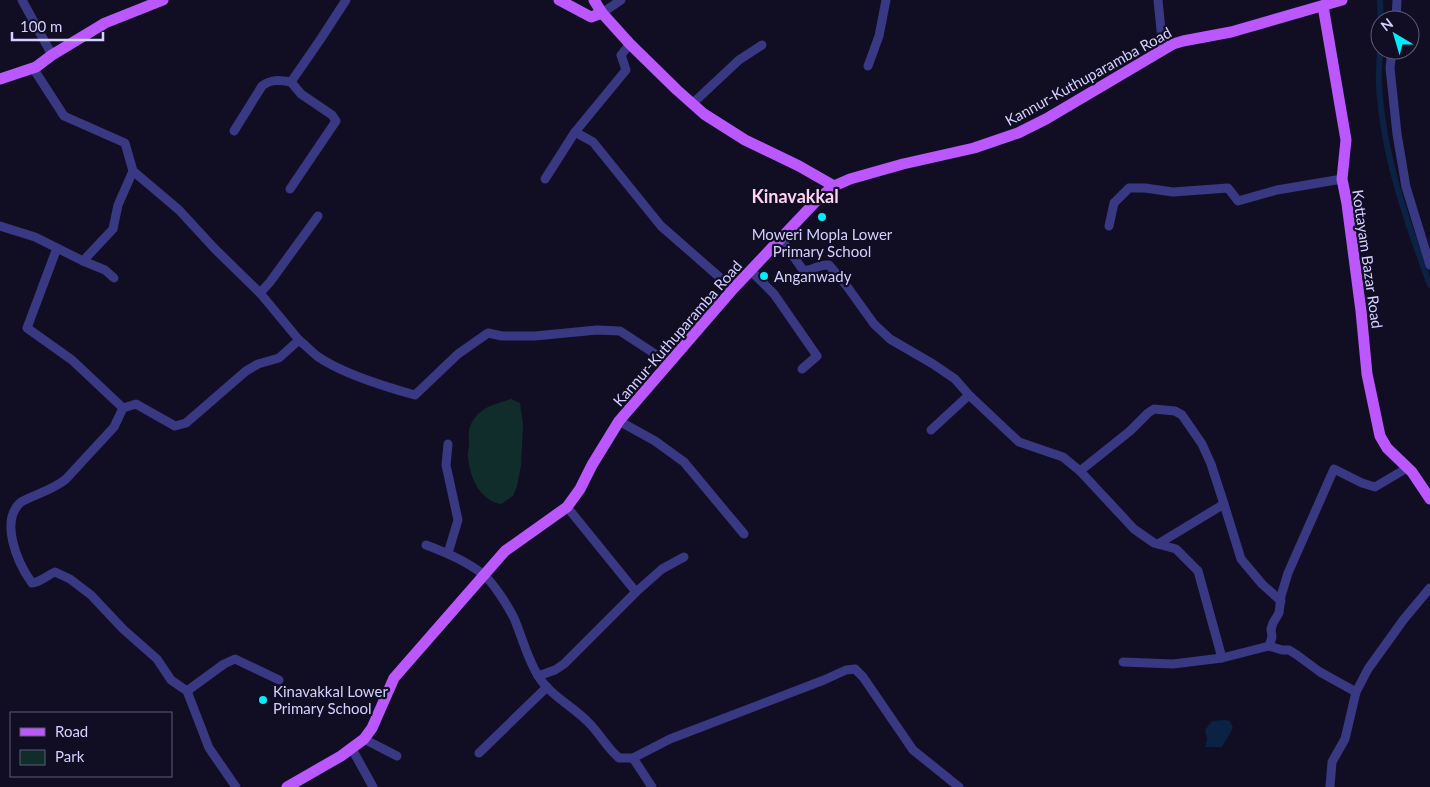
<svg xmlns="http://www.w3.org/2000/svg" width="1430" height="787" font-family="Lato,sans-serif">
<rect width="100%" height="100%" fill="#110e23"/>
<path fill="#112d2b" d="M511 399 520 403 523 425 521 466 517 486 513 496 501 504C479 500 470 477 468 457 467 453 469 449 469 445 469 434 467 429 474 419 483 406 497 404 511 399Z"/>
<polygon fill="#0b2245" points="1224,720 1230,721 1233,728 1222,747 1205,747 1207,739 1205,730 1212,721"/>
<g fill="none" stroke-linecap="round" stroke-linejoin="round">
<g stroke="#0b2245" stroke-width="6">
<polyline points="1380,0 1381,20"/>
<path d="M1380 50C1380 61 1378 73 1379 85 1383 154 1406 220 1430 285"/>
</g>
<g stroke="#383883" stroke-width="9">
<polyline points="22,0 52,55"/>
<polyline points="1158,0 1163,50"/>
<polyline points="602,13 621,0"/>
<polyline points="1396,20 1397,0"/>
<polyline points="630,44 621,55 626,70 575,132 593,142 661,226 733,289"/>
<polyline points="1392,50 1390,68 1397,134 1406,187 1430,265"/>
<polyline points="868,66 879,36 886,0"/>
<path d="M33 68 64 116 125 143 133 171 118 205 113 229 83 261 57 248 27 328 72 360 123 408 136 404 175 426 186 423 246 371 258 364 279 358 299 340C305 345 311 351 317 356 341 373 386 387 415 395L458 354 488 333 502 336H535L597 330 620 331 669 363"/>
<polyline points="291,82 320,40 346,0"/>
<polyline points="692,104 739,60 762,45"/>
<path d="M234 131 262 86C271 79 279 80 291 82L301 94 332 115 336 121 290 189"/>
<polyline points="133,171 179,210 215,249 260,293 299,340"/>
<polyline points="545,179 575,132"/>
<polyline points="0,226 35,237 57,248"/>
<polyline points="1109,226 1114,203 1129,188 1145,188 1173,192 1228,188 1238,201 1277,190 1342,179"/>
<path d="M781 239 803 270C813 272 816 264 829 265L846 285 874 324 890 339 933 364 955 379 969 395 1019 442 1063 457 1080 471 1134 529 1154 543 1176 549 1198 571 1222 658"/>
<polyline points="83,261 105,270 114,278"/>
<polyline points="751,271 774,294 817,356 802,369"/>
<polyline points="260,293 270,282 318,216"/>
<path d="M123 408 114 427 66 479C53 490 36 494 21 502 0 520 16 561 32 583 41 582 46 576 55 572L70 579 91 595 123 629 157 659 171 680 187 691 209 748 236 787"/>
<polyline points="619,421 655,441 684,462 744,534"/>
<polyline points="931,430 969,395"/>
<polyline points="448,444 446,465 458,520 448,553"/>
<polyline points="1080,471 1130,431 1148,413 1154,409 1175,411 1182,415 1202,444 1211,464 1224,504"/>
<polyline points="1158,544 1224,504 1241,559 1262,584 1281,601"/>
<path d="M426 545C445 552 468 562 484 575 494 584 508 606 514 618 522 637 527 657 537 674 549 695 571 705 587 721 599 732 606 747 619 758H633L670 739 824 680 846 670 855 669 863 677 913 750 959 787"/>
<polyline points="636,592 662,569 684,557"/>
<polyline points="1269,646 1282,650 1289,650 1297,655 1320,672 1356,692"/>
<polyline points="1123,662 1173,664 1222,658 1269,646 1272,637 1271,629 1273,623 1279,613 1281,596 1288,573 1334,469 1362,483 1375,487 1407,468"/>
<polyline points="538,676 555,670 564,664 636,592 567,507"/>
<polyline points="187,691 224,664 235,659 279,680"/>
<polyline points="364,739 397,756"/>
<polyline points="352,749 373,787"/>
<polyline points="479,753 547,687"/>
<polyline points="633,758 652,787"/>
<polyline points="1330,787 1332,762 1345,739 1356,692 1368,669 1404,619 1430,588"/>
</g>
<g stroke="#ba57ff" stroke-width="11">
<polyline points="559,0 591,17 602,13"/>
<polyline points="594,0 602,13 630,44 677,90 704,114 745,140 799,166 834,186"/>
<polyline points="1323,6 1346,140 1342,179 1347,204 1361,311 1367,374 1380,436 1387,448 1412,472 1430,499"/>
<polyline points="0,79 36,67 52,55 105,23 163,0"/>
<polyline points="287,787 341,756 364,739 372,728 394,678 505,551 567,507 580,489 592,465 619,421 733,289 819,198 834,186 850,179 903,164 974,148 1018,133 1046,119 1173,44 1183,41 1231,32 1342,0"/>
</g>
</g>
<g fill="#00ebfb" stroke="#110e23" stroke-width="2">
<circle cx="822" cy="217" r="5"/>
<circle cx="764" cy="276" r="5"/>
<circle cx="263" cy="700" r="5"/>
</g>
<g text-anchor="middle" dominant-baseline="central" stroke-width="4.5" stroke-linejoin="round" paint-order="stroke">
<g font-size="15" fill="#d4d0ff" stroke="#110e23">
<text transform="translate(1088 76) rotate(-29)">Kannur-Kuthuparamba Road</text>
<text transform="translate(1368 259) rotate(82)">Kottayam Bazar Road</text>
<text transform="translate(677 333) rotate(-49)">Kannur-Kuthuparamba Road</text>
</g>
<g font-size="15" fill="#d4d0ff" stroke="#110e23" text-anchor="start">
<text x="822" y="234" text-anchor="middle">Moweri Mopla Lower<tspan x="822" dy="17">Primary School</tspan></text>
<text x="774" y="276">Anganwady</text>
<text x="273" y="691">Kinavakkal Lower<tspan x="273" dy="17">Primary School</tspan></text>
</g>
<g font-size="18" font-weight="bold" fill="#ffd2f0" stroke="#110e23">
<text x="795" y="196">Kinavakkal</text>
</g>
</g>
<rect x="10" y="712" width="162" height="65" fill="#110e23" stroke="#5f5c7b"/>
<rect x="20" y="728" width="25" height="8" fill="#ba57ff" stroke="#5f5c7b"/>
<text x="55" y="737" font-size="15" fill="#d4d0ff">Road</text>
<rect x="20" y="750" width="25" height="15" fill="#112d2b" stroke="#5f5c7b"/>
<text x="55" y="762" font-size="15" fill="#d4d0ff">Park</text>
<g transform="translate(1395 35) rotate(322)"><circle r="24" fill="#110e23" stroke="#5f5c7b"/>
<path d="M0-4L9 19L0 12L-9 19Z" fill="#00ebfb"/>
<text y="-8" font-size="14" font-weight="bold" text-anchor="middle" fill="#d4d0ff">N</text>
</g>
<path d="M12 32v8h91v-8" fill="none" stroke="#d4d0ff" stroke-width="2.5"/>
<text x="20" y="32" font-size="15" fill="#d4d0ff" stroke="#110e23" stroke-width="4" paint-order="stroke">100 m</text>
</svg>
